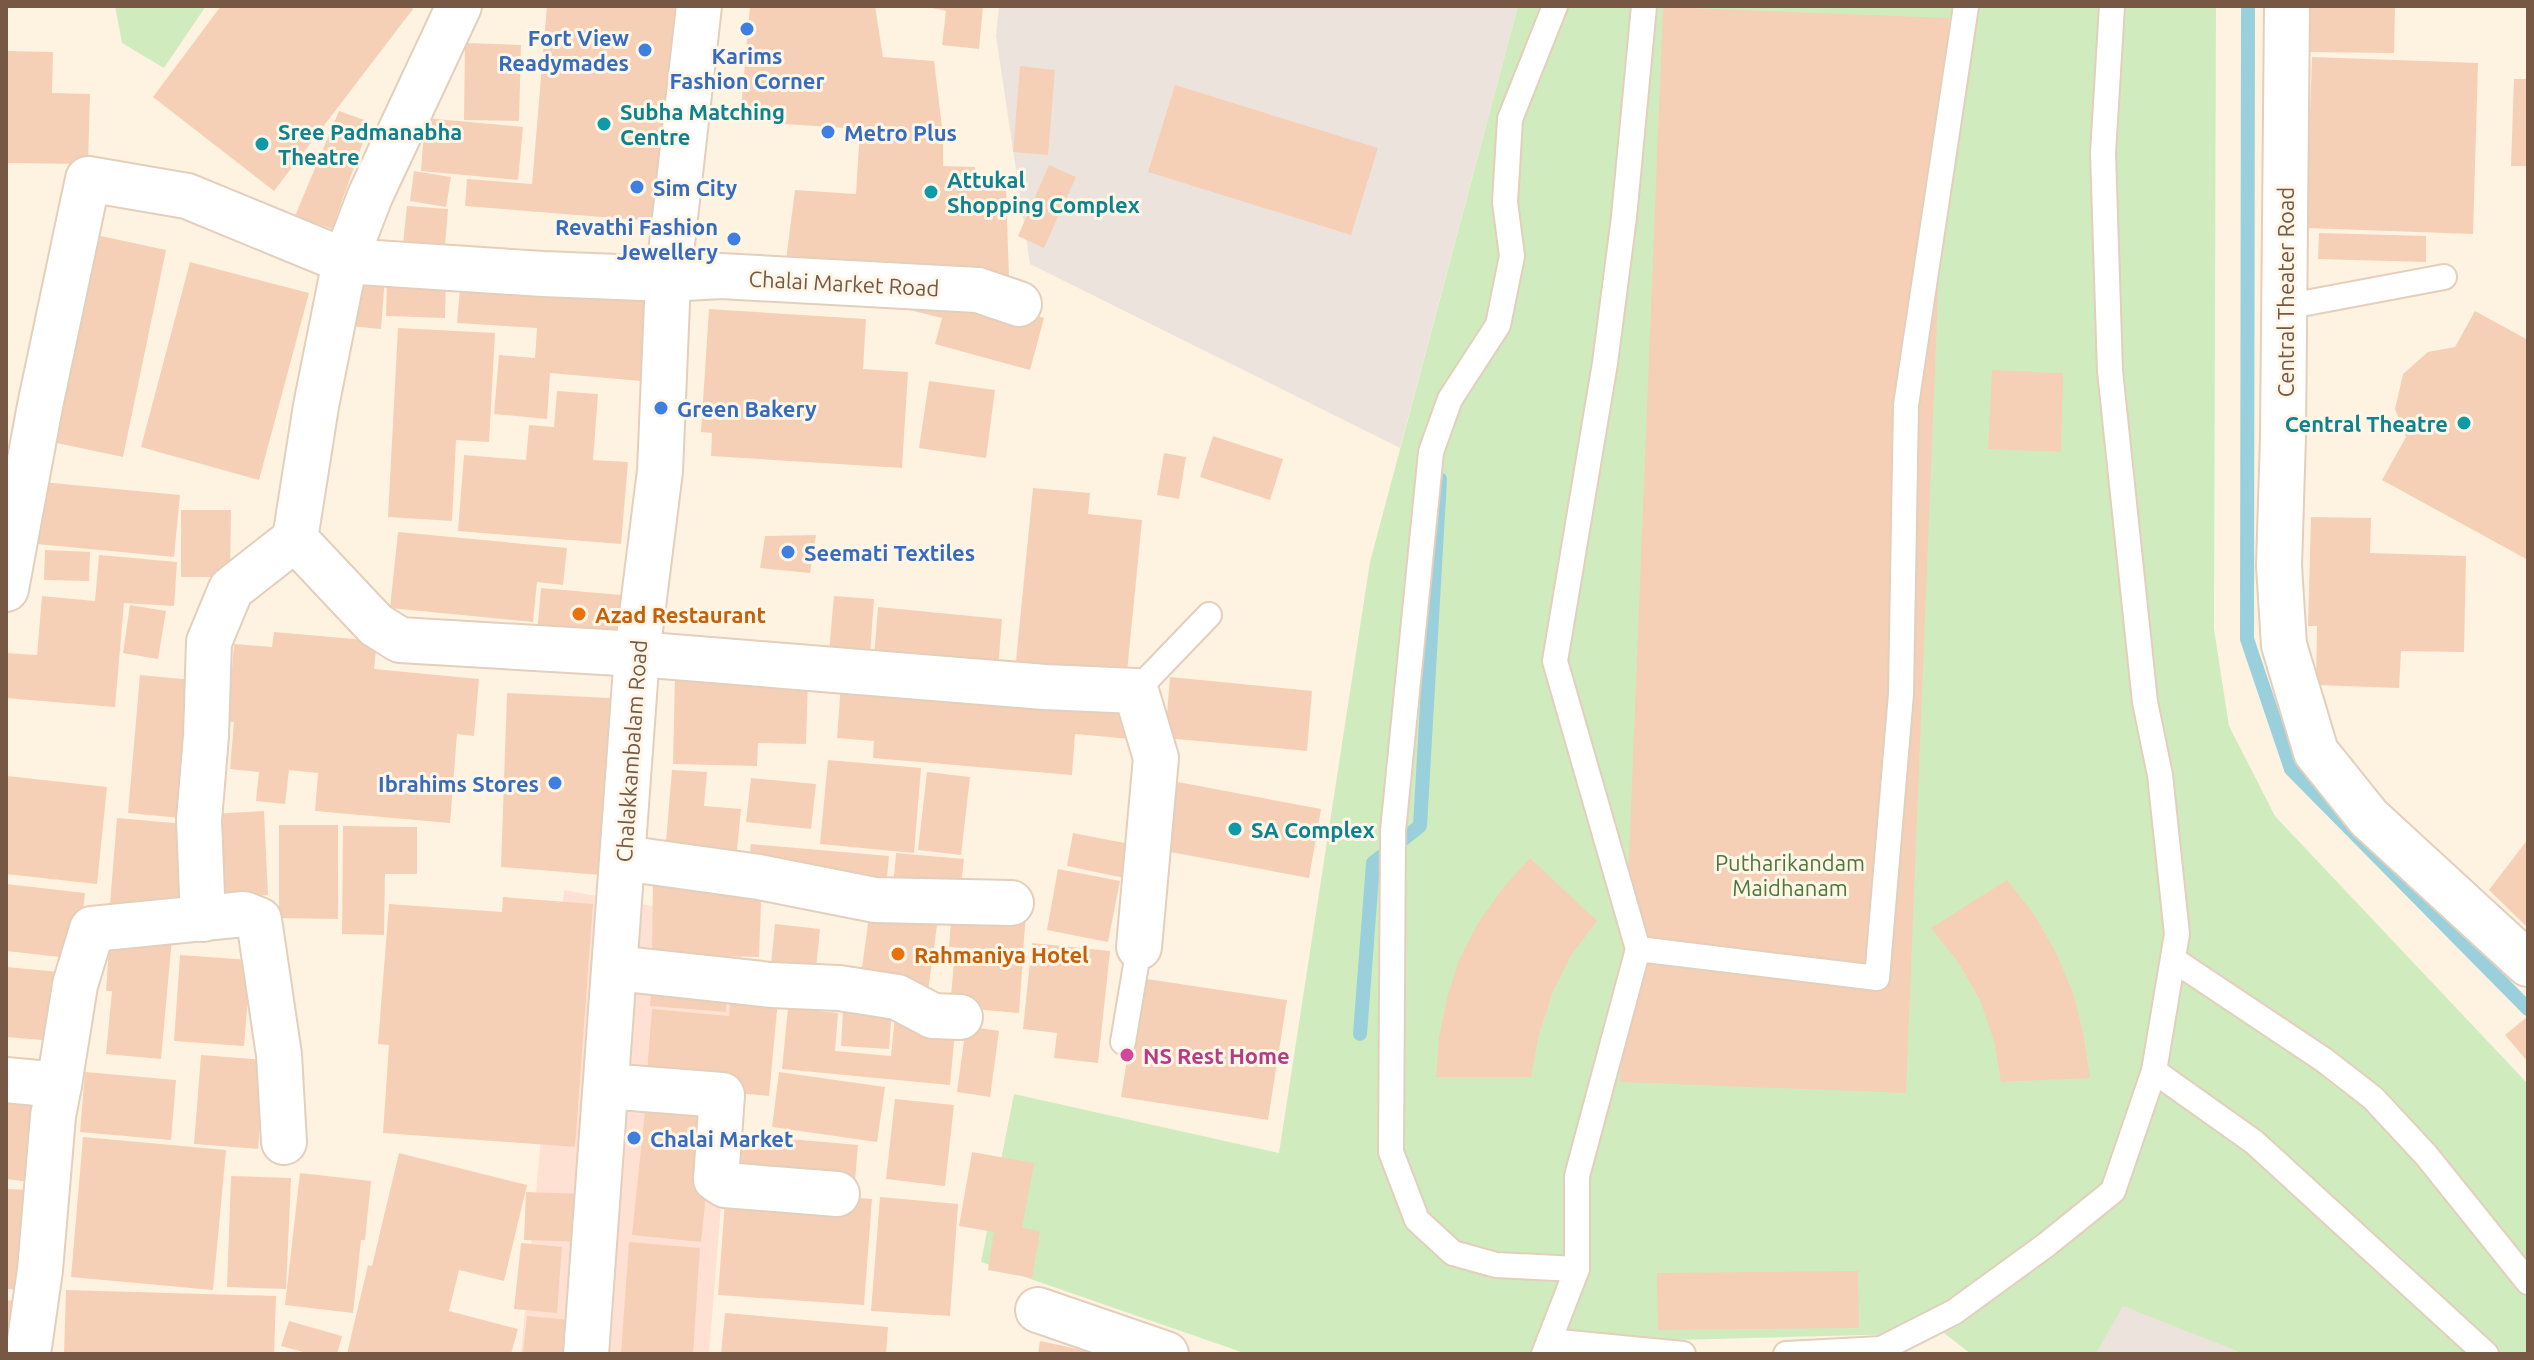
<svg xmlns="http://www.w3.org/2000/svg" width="2534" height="1360" font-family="Ubuntu,sans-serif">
<rect width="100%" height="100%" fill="#fef3e0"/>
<polygon fill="#ffe1d3" points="564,890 744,923 709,1354 521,1354"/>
<g fill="#ece4dc">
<polygon points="999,6 1518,6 1400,448 1030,264 996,36"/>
<polygon points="2123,1305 2244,1354 2096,1354"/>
</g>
<g fill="#d0ecbe">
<polygon points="115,6 206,6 164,68 122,43"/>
<polygon points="1518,6 2216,6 2214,629 2229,726 2275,816 2528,1084 2528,1354 2244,1354 2123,1306 2096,1354 1971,1354 1944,1333 1601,1342 1596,1354 1247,1354 981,1262 1014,1094 1279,1153 1370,562"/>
</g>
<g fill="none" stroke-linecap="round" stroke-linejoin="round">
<g stroke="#99d0db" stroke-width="14">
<polyline points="2248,6 2247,639 2291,769 2528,1009"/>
<polyline points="1360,1034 1373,863 1420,826 1440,479"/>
</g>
</g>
<g fill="#f6d0b6">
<polygon points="221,6 409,6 413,9 274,191 153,97"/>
<polygon points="547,6 681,6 664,222 465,206 467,179 532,184"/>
<polygon points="750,6 875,6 883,57 934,61 943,135 943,166 975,167 976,186 1006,188 1010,308 1044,318 1030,370 935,344 942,318 889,305 781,299 795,190 856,194 860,129 740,121"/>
<polygon points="923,6 983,6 979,49 942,45 946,11"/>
<polygon points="2310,6 2395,6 2394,53 2308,52"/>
<polygon points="1663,7 1949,18 1906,1093 1620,1082"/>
<polygon points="465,43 521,45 519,121 464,120"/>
<polygon points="6,51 53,52 52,93 90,94 88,164 6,163"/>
<polygon points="2312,57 2478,63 2473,234 2306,228"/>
<polygon points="1020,66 1055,70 1048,155 1013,152"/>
<polygon points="2514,79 2528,79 2528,166 2511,166"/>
<polygon points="1175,85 1378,148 1351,235 1148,172"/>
<polygon points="339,111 370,122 332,229 295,216"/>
<polygon points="425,118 523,127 518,180 421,171"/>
<polygon points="1049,165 1076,177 1044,248 1018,236"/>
<polygon points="414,171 451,177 446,207 410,201"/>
<polygon points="407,206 448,209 445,246 403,243"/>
<polygon points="2319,233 2426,236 2426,262 2318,259"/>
<polygon points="96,235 166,250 123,457 52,442"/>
<polygon points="190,262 309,293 259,480 141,447"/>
<polygon points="353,273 385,277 381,329 349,326"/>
<polygon points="387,276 446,277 445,318 386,316"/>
<polygon points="461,277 646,290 641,381 550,373 547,419 494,414 499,355 535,358 537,328 457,323"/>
<polygon points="709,309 866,319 863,369 908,372 902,468 711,456 712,433 701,432"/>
<polygon points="2475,311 2528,340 2528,560 2382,480 2406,437 2395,409 2403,374 2428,352 2455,347"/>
<polygon points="398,328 495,333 489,442 456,440 452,521 388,517"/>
<polygon points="1992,370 2063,373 2061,452 1988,449"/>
<polygon points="929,381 995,390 986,458 919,448"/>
<polygon points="557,391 598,394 593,460 628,462 621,544 458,531 464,455 526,460 529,425 554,427"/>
<polygon points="1213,436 1283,459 1270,500 1200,477"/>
<polygon points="1164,453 1186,457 1179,499 1157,495"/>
<polygon points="42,482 180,495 174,557 37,544"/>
<polygon points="1033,488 1090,493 1088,514 1142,520 1126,682 1015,671"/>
<polygon points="181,510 231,510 230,577 181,577"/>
<polygon points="2311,517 2371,518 2370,553 2466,556 2464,652 2401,651 2399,688 2316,685 2317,626 2308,626"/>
<polygon points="398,532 567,548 563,585 537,582 533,622 390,608"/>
<polygon points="816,535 810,573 760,568 765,536"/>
<polygon points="45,550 90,552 89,581 44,580"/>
<polygon points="99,555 177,562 174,606 124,603 115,707 6,698 6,653 37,655 42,596 95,601"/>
<polygon points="541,588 621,595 617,641 537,634"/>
<polygon points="834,596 874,599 870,655 829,652"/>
<polygon points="130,605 166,611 158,659 123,653"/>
<polygon points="878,607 1002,619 998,669 874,658"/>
<polygon points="274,632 377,641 374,669 479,679 474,736 457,734 450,823 315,811 318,773 289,770 285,804 256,801 259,772 230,769 234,722 228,722 234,644 272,647"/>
<polygon points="140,675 203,681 192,819 128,813"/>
<polygon points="675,675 808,678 806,744 758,743 757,766 673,764"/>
<polygon points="1170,677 1312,691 1307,751 1165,738"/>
<polygon points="841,683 1134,707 1131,739 1075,734 1072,775 873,758 874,741 837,738"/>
<polygon points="507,693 610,698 601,875 501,867"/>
<polygon points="828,760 921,768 914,853 820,844"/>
<polygon points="672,770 707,772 704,806 741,809 736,860 665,854"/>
<polygon points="927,772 970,777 961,855 918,850"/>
<polygon points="7,776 107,787 97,884 6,874"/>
<polygon points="751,778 816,784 811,829 746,822"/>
<polygon points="1162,779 1321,809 1309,878 1149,848"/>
<polygon points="264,811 268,895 213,899 210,814"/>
<polygon points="117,818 185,824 178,909 110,904"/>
<polygon points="279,825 338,825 338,919 279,918"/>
<polygon points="343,826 417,827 417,874 385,874 384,935 342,934"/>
<polygon points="1073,833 1135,845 1129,879 1067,866"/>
<polygon points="2528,839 2528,928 2489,890"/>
<polygon points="751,844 889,856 886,888 762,877 759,957 652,954 653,874 747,875"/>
<polygon points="896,853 964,859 960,892 893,886"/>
<polygon points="1530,858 1597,921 1572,954 1553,991 1539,1034 1531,1077 1436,1077 1439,1037 1447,998 1459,960 1478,923 1502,889"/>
<polygon points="1058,869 1120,881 1108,942 1047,930"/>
<polygon points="2007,880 2036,917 2058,957 2074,996 2084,1037 2090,1078 2001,1082 1994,1041 1980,1000 1958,962 1931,928"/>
<polygon points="6,884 85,893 78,959 6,951"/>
<polygon points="503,897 593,904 575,1147 383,1133 389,1045 378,1044 389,904 502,912"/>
<polygon points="952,908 1026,914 1023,952 949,947"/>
<polygon points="870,909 938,918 927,999 859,990"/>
<polygon points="775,924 820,929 815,978 770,973"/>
<polygon points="110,933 172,938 161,1059 106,1054 112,991 106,991"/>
<polygon points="1032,943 1110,951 1098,1063 1054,1058 1057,1033 1023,1029"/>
<polygon points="955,950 1023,956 1019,1013 950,1007"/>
<polygon points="180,955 251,960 244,1046 174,1041"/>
<polygon points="6,967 60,972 54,1041 6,1037"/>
<polygon points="1140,978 1287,1000 1268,1120 1121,1097"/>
<polygon points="652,981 727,986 726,1012 650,1006"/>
<polygon points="844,995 893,998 889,1049 841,1046"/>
<polygon points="731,996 778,1000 769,1096 646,1085 652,1009 729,1016"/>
<polygon points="788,1008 838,1013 835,1051 891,1056 895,1016 956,1021 950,1085 782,1069"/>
<polygon points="2527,1017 2528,1019 2528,1062 2505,1035"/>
<polygon points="966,1026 999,1031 990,1097 957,1092"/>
<polygon points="201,1055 265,1060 258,1149 194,1144"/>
<polygon points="85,1072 176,1080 171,1140 80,1132"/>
<polygon points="779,1072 885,1087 877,1142 772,1127"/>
<polygon points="647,1092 716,1099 701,1242 632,1235"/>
<polygon points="6,1093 39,1096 30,1182 6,1179"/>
<polygon points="895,1099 954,1105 945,1186 886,1179"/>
<polygon points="724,1133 858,1145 854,1192 719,1179"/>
<polygon points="83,1137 226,1150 213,1290 71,1277"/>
<polygon points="972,1152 1034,1163 1022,1228 1040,1231 1032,1278 988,1270 994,1232 959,1226"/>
<polygon points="399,1153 527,1185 504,1281 459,1270 449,1311 518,1329 511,1354 347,1354 368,1265 372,1266"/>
<polygon points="300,1173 371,1181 365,1240 361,1240 353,1313 285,1305"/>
<polygon points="231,1176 291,1178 286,1289 227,1287"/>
<polygon points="726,1188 872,1199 864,1305 718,1295"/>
<polygon points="6,1189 34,1190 27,1290 6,1289"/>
<polygon points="526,1192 588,1194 586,1242 524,1240"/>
<polygon points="880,1197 958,1204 950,1316 871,1311"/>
<polygon points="629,1242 700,1248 693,1354 621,1354"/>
<polygon points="521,1243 562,1247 557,1313 514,1309"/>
<polygon points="1858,1271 1859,1328 1658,1330 1657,1273"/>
<polygon points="66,1290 276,1296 274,1354 64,1354"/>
<polygon points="6,1300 22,1302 18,1354 6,1354"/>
<polygon points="725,1313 888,1327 886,1354 721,1354"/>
<polygon points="527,1316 570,1320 566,1354 523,1353"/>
<polygon points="289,1321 342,1336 337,1354 311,1354 281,1346"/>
<polygon points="1040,1341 1097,1353 1097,1354 1038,1354"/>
</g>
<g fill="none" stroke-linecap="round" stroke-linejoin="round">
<defs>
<g id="service">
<polyline points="1555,6 1510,119 1505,202 1512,256 1498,325 1450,399 1431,452 1393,831 1391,1152 1417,1220 1453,1253 1496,1265 1577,1269"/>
<polyline points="2285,307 2444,277"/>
<polyline points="1136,691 1209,615"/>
<polyline points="1638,949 1877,978 1901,694 1906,405 1966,6"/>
<polyline points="2174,960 2324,1060 2373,1098 2426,1155 2528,1282"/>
<polyline points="1123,1042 1139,947"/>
<polyline points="2154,1071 2254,1142 2486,1354"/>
<polyline points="1549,1341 1683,1354"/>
<polyline points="1544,1354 1577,1269 1577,1176 1638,949 1555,661 1605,363 1624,217 1644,6"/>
<polyline points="1786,1354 1881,1349 1954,1312 2046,1245 2113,1191 2154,1071 2177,934 2160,775 2145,702 2110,371 2103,153 2112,6"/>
</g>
<g id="minor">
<polyline points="459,6 370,196 345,261 316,406 295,539 376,625 400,640 637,654 1045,687 1136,691 1156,758 1139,947"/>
<polyline points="6,589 40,406 88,179 187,196 345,261 543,274 668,279 721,276 978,290 1019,304"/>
<polyline points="623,858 759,877 875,900 1011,903"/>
<polyline points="203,919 199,820 206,736 209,642 231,589 295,539"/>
<polyline points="615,968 771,985 839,988 897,997 933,1016 960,1017"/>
<polyline points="6,1080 59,1085 75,985 92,929 244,914 259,920 279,1055 284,1142"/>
<polyline points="606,1086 722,1095 716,1179 725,1185 837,1194"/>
<polyline points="1038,1310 1166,1354"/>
<polyline points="28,1354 40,1270 53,1116 59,1085"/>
</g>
<g id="tertiary">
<polyline points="2287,6 2283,437 2279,566 2284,645 2316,752 2369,818 2528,964"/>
<polyline points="586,1354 637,654 660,471 668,279 699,6"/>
</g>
</defs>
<use href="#service" stroke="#e3cfbb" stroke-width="28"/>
<use href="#minor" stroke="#e3cfbb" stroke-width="48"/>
<use href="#tertiary" stroke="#e3cfbb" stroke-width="48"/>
<use href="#service" stroke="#fff" stroke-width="24"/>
<use href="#minor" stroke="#fff" stroke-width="44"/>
<use href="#tertiary" stroke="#fff" stroke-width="44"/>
</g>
<g fill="#3f7fe0" stroke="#fff6e8" stroke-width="3">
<circle cx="747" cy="29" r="8"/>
<circle cx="645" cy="50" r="8"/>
<circle cx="828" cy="132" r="8"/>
<circle cx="637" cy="187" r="8"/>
<circle cx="734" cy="239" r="8"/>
<circle cx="661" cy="408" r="8"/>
<circle cx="788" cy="552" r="8"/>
<circle cx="555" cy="783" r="8"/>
<circle cx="634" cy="1138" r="8"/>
</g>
<g fill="#0f9aa8" stroke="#fff6e8" stroke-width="3">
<circle cx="604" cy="124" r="8"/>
<circle cx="262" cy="144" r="8"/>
<circle cx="931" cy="192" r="8"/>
<circle cx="2464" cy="423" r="8"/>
<circle cx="1235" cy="829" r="8"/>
</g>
<g fill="#e8710a" stroke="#fff6e8" stroke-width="3">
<circle cx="579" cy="614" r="8"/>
<circle cx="898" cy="954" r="8"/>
</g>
<circle fill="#d1479c" stroke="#fff6e8" stroke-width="3" cx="1127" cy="1055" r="8"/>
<g text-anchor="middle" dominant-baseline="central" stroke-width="6" stroke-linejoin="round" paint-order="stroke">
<g font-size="22" font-weight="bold" fill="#366cbe" stroke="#fff6e8" text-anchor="start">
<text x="629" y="37" text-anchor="end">Fort View<tspan x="629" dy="25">Readymades</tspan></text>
<text x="747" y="55" text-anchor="middle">Karims<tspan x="747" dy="25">Fashion Corner</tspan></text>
<text x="844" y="132">Metro Plus</text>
<text x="653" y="187">Sim City</text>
<text x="718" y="226" text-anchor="end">Revathi Fashion<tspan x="718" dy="25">Jewellery</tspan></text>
<text x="677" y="408">Green Bakery</text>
<text x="804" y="552">Seemati Textiles</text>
<text x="539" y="783" text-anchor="end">Ibrahims Stores</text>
<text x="650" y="1138">Chalai Market</text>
</g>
<g font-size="22" font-weight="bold" fill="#0d838f" stroke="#fff6e8" text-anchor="start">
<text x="620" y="111">Subha Matching<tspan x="620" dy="25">Centre</tspan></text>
<text x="278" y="131">Sree Padmanabha<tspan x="278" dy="25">Theatre</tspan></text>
<text x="947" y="179">Attukal<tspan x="947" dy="25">Shopping Complex</tspan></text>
<text x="2448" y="423" text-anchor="end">Central Theatre</text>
<text x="1251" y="829">SA Complex</text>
</g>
<g font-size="22" fill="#775845" stroke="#fff6e8">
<text transform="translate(844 283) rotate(3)">Chalai Market Road</text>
<text transform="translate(2285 292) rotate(-90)">Central Theater Road</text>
<text transform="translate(631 751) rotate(-86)">Chalakkambalam Road</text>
</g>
<g font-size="22" font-weight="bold" fill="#c56008" stroke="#fff6e8" text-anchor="start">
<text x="595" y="614">Azad Restaurant</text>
<text x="914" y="954">Rahmaniya Hotel</text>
</g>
<g font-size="22" fill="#4c783a" stroke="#fff6e8">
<text x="1790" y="862">Putharikandam<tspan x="1790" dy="25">Maidhanam</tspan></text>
</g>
<g font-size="22" font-weight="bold" fill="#b23c85" stroke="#fff6e8" text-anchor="start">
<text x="1143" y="1055">NS Rest Home</text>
</g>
</g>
<rect width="2534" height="1360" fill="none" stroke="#775845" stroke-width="16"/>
</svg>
